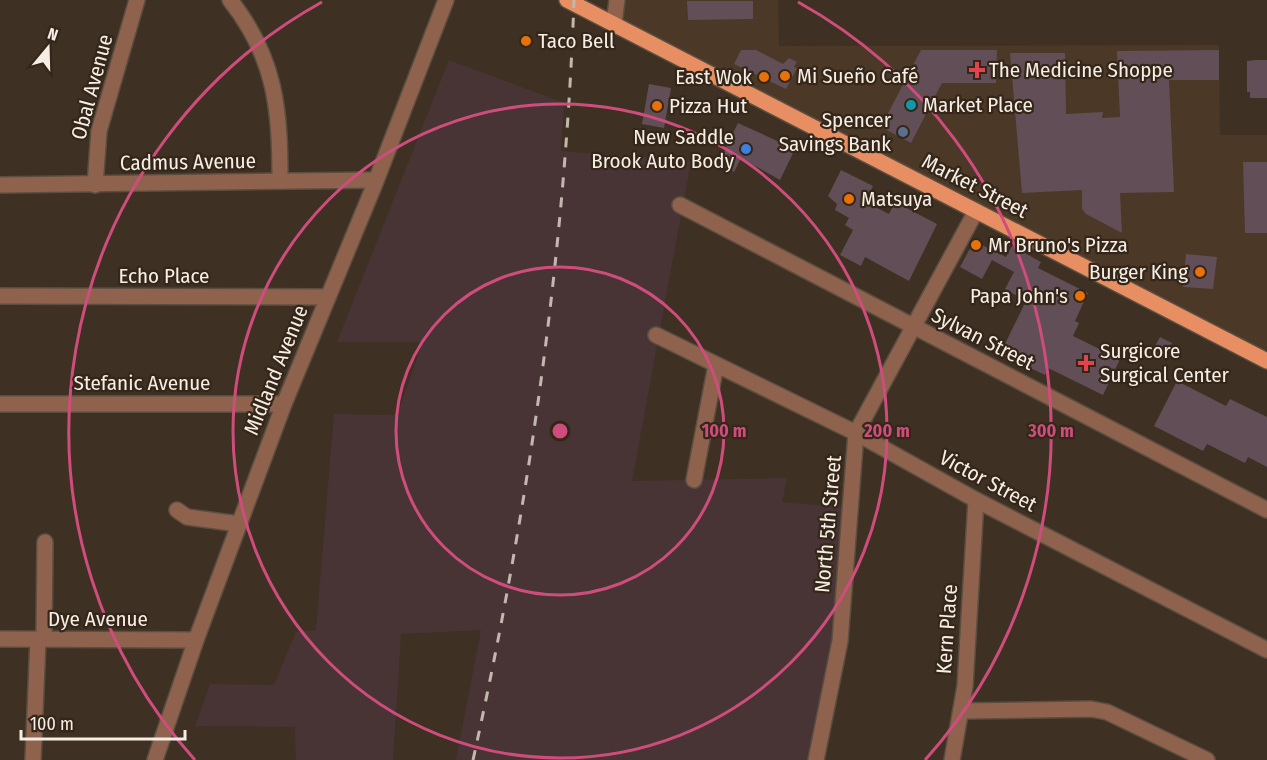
<svg xmlns="http://www.w3.org/2000/svg" width="1267" height="760" font-family="'Fira Sans Condensed',sans-serif">
<rect width="100%" height="100%" fill="#3e3022"/>
<polygon fill="#4b3826" points="618,0 778,0 779,46 1219,45 1220,135 1267,135 1267,355 618,21"/>
<polygon fill="#493435" points="449,60 564,103 561,151 691,161 632,481 787,478 782,502 850,508 820,760 456,760 481,630 401,634 393,760 296,760 295,727 195,726 210,684 274,685 296,632 316,630 334,414 397,415 423,342 337,342"/>
<g fill="#624e56">
<polygon points="687,1 753,1 753,19 688,20"/>
<polygon points="741,50 756,50 783,64 789,58 797,62 794,67 797,68 786,89 734,64"/>
<polygon points="921,50 997,50 996,83 942,83 911,143 881,127"/>
<polygon points="1219,50 1219,80 1169,80 1174,192 1120,193 1122,233 1086,214 1082,209 1082,190 1022,193 1010,53 1065,53 1066,114 1103,112 1102,118 1120,117 1117,51"/>
<polygon points="1255,60 1267,60 1267,98 1250,98 1250,92 1247,92 1247,61"/>
<polygon points="649,84 671,88 664,128 642,124"/>
<polygon points="738,123 795,149 780,180 741,158 734,172 718,164"/>
<polygon points="1243,162 1267,162 1267,233 1245,233"/>
<polygon points="841,170 873,186 865,202 889,214 895,202 937,224 909,281 865,257 861,266 840,255 853,230 845,225 849,218 835,210 837,204 828,196"/>
<polygon points="974,241 1006,257 1012,246 1041,262 1038,268 1088,293 1075,321 1079,323 1073,336 1120,359 1103,395 1048,368 1045,375 1000,354 1026,301 1005,289 1014,272 992,260 982,279 960,267"/>
<polygon points="1186,254 1217,257 1213,289 1183,287"/>
<polygon points="1160,337 1172,343 1164,360 1151,353"/>
<polygon points="1177,381 1226,406 1230,399 1267,417 1267,467 1248,457 1245,463 1207,444 1203,451 1154,426"/>
</g>
<g fill="none" stroke-linecap="round" stroke-linejoin="round">
<defs>
<g id="minor">
<path d="M230 0C276 58 280 110 280 181"/>
<polyline points="614,24 617,0"/>
<polyline points="0,185 376,180"/>
<polyline points="95,185 99,131 137,0"/>
<polyline points="680,205 1267,510"/>
<polyline points="0,296 328,297"/>
<polyline points="656,335 856,433 976,500 1267,650"/>
<polyline points="0,404 284,404"/>
<polyline points="694,480 716,365"/>
<polyline points="177,510 187,517 239,524"/>
<polyline points="0,639 196,640"/>
<polyline points="44,639 45,542"/>
<polyline points="962,711 1091,709 1107,712 1207,760"/>
<polyline points="33,760 38,639"/>
<polyline points="155,760 196,640 284,404 374,186 446,0"/>
<polyline points="816,760 840,641 856,433 976,211"/>
<polyline points="952,760 965,686 976,500"/>
</g>
<polyline id="major" points="567,0 1267,361"/>
</defs>
<use href="#minor" stroke="#5b4e41" stroke-width="18"/>
<use href="#major" stroke="#5b4e41" stroke-width="18"/>
<use href="#minor" stroke="#8e624d" stroke-width="15"/>
<use href="#major" stroke="#e78e62" stroke-width="15"/>
<path stroke="#c2b8ad" stroke-width="3" stroke-dasharray="10 10" stroke-linecap="butt" d="M473 760C528 511 565 255 574 0"/>
</g>
<g fill="none" stroke="#cf4d7d" stroke-width="3">
<circle cx="560" cy="431" r="164"/>
<circle cx="560" cy="431" r="327"/>
<path d="M195 760A491 491 0 0 1 322 2M798 2A491 491 0 0 1 925 760"/>
</g>
<g fill="#e8710a" stroke="#342619" stroke-width="2">
<circle cx="526" cy="41" r="6"/>
<circle cx="785" cy="76" r="6"/>
<circle cx="764" cy="77" r="6"/>
<circle cx="657" cy="106" r="6"/>
<circle cx="849" cy="199" r="6"/>
<circle cx="976" cy="245" r="6"/>
<circle cx="1200" cy="272" r="6"/>
<circle cx="1080" cy="296" r="6"/>
</g>
<g fill="#e0444e" stroke="#342619" stroke-width="2">
<path d="M974 61h6v6h6v6h-6v6h-6v-6h-6v-6h6z"/>
<path d="M1083 354h6v6h6v6h-6v6h-6v-6h-6v-6h6z"/>
</g>
<circle fill="#0f9aa8" stroke="#342619" stroke-width="2" cx="911" cy="105" r="6"/>
<circle fill="#5c6f8a" stroke="#342619" stroke-width="2" cx="903" cy="132" r="6"/>
<circle fill="#3f7fe0" stroke="#342619" stroke-width="2" cx="746" cy="149" r="6"/>
<g text-anchor="middle" dominant-baseline="central" stroke-width="4.5" stroke-linejoin="round" paint-order="stroke">
<g font-size="21" fill="#f6ede4" stroke="#342619" text-anchor="start">
<text x="538" y="41">Taco Bell</text>
<text x="989" y="70">The Medicine Shoppe</text>
<text x="797" y="76">Mi Sueño Café</text>
<text x="752" y="77" text-anchor="end">East Wok</text>
<text x="923" y="105">Market Place</text>
<text x="669" y="106">Pizza Hut</text>
<text x="891" y="120" text-anchor="end">Spencer<tspan x="891" dy="24">Savings Bank</tspan></text>
<text x="734" y="137" text-anchor="end">New Saddle<tspan x="734" dy="24">Brook Auto Body</tspan></text>
<text x="861" y="199">Matsuya</text>
<text x="988" y="245">Mr Bruno's Pizza</text>
<text x="1188" y="272" text-anchor="end">Burger King</text>
<text x="1068" y="296" text-anchor="end">Papa John's</text>
<text x="1100" y="351">Surgicore<tspan x="1100" dy="24">Surgical Center</tspan></text>
</g>
<g font-size="21" fill="#f6ede4" stroke="#342619">
<text transform="translate(92 87) rotate(-75)">Obal Avenue</text>
<text transform="translate(188 162) rotate(-1)">Cadmus Avenue</text>
<text transform="translate(975 186) rotate(27)">Market Street</text>
<text x="164" y="276">Echo Place</text>
<text transform="translate(983 339) rotate(27)">Sylvan Street</text>
<text transform="translate(276 370) rotate(-68)">Midland Avenue</text>
<text x="142" y="383">Stefanic Avenue</text>
<text transform="translate(988 481) rotate(28)">Victor Street</text>
<text transform="translate(828 524) rotate(-85)">North 5th Street</text>
<text x="98" y="619">Dye Avenue</text>
<text transform="translate(947 629) rotate(-86)">Kern Place</text>
</g>
</g>
<circle cx="560" cy="431" r="9" fill="#cf4d7d" stroke="#342619" stroke-width="3"/>
<g font-size="18" text-anchor="middle" font-weight="bold" fill="#cf4d7d" stroke="#342619" stroke-width="4.5" stroke-linejoin="round" paint-order="stroke">
<text x="724" y="437">100 m</text>
<text x="887" y="437">200 m</text>
<text x="1051" y="437">300 m</text>
</g>
<g transform="translate(48 48) rotate(19)" stroke="#342619" stroke-width="4.5" paint-order="stroke">
<path d="M0-4.5L10 22L0 15L-10 22Z" fill="#f6ede4"/>
<text y="-9" font-size="16" font-weight="bold" text-anchor="middle" fill="#f6ede4">N</text>
</g>
<path d="M21 730v9h164v-9" fill="none" stroke="#f6ede4" stroke-width="3"/>
<text x="30" y="730" font-size="18" fill="#f6ede4" stroke="#342619" stroke-width="4.5" paint-order="stroke">100 m</text>
</svg>
